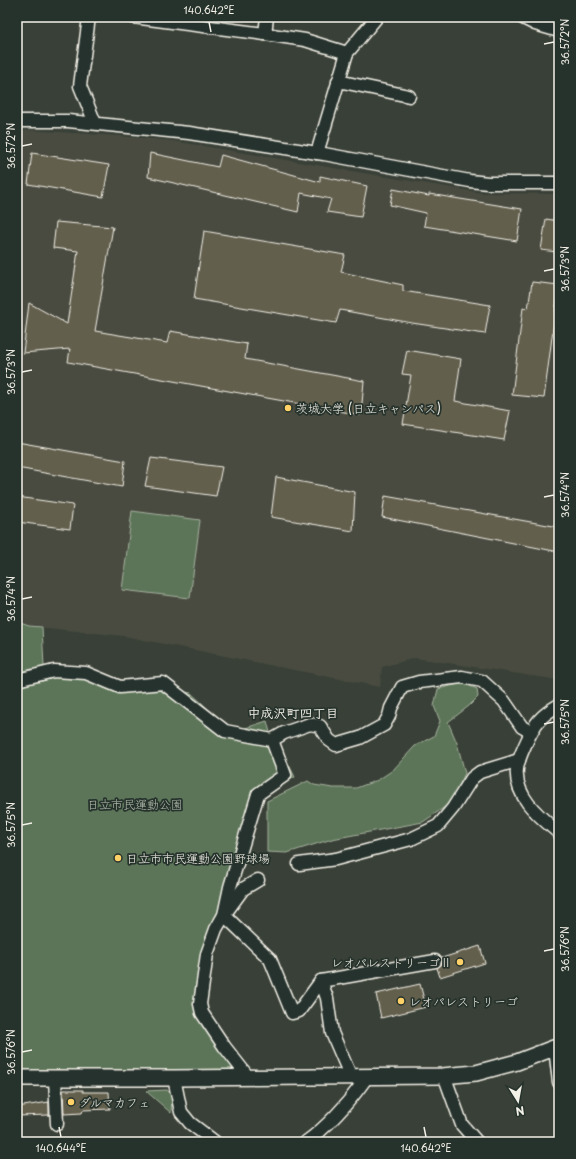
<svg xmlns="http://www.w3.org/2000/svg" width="576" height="1159" font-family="'Playpen Sans','Klee One',sans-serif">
<rect width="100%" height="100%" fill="#394037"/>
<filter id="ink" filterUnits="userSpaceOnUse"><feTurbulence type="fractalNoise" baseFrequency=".025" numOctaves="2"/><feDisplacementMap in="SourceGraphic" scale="8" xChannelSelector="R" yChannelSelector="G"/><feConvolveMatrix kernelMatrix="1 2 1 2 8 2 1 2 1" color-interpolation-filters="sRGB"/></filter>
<g filter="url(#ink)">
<polygon fill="#494c41" points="27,130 119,136 173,141 482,193 559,194 559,680 415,658 382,667 380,687 124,636 29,626 17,622 17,134"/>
<g fill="#5b7459" stroke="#a8b2a0">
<polygon points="132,511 200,520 190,598 122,590"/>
<polygon points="17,622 29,626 42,627 44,666 53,674 142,684 191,693 233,732 267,721 272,740 278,743 295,777 261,796 212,942 202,1013 245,1078 17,1078"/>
<polygon points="463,683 477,689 478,697 469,706 448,722 457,743 465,773 452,802 423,822 332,839 287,853 267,852 267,801 308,781 314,785 333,788 356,788 378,780 393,770 415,746 434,736 440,721 434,706 438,689"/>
<polygon points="167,1090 172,1095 171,1113 146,1091"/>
</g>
<g fill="#645e4d" stroke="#f4f1e8">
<polygon points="32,153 109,165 103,197 28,184"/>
<polygon points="150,153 218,167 221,155 320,182 320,176 367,186 361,217 327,212 331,199 301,193 298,212 148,177"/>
<polygon points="393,189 429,196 429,194 522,209 517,241 424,226 426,213 390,205"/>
<polygon points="546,219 559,221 559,242 557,252 541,250"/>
<polygon points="56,222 113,227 95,331 167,343 170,331 247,344 245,359 364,381 361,415 68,362 70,349 23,353 29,303 67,324 78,251 53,248"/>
<polygon points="204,231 345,255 341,272 403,285 403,291 490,305 485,334 412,323 340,310 336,323 194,299"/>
<polygon points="532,282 559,285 559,300 557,299 544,398 512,395 523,308 528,309"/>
<polygon points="407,350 461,359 455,401 510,411 504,440 403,424 411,375 402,374"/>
<polygon points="17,442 125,461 122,487 17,468"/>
<polygon points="151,458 222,467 216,496 145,486"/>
<polygon points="276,477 355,492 353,531 271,517"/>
<polygon points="385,496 559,527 559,552 382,517"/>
<polygon points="17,497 73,505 70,529 17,522"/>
<polygon points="480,946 485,963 440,977 437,968 442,964 442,958"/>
<polygon points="420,984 426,1007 381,1018 376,994"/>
<polygon points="63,1090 83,1090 83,1092 109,1092 110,1109 83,1110 82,1113 64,1114"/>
<polygon points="49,1102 49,1115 17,1116 17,1107"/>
</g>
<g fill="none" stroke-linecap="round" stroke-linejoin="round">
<defs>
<g id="minor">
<polyline points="89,17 80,86 95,123"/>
<polyline points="133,17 265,34 305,40 347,53"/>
<polyline points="521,17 535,24 559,31"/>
<polyline points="265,34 267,17"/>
<polyline points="338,81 409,96"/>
<polyline points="17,121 68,121 189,133 324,154 470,181 488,183 559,183"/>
<polyline points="317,153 347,53 377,17"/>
<polyline points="17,680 54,671 86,673 120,687 163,683 225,731 272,740 284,733 310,724 320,726 329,740 336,745 360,738 384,725 389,716 391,708 402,687 419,682 462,677 482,681 504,701 522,727 531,732"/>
<path d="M559 705C540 716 535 723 526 743 522 752 518 760 517 769 514 797 540 817 559 833"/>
<polyline points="299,864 336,859 411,839 438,826 453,808 472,778 480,772 519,760"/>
<polyline points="258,880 243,889 224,915 270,959 292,1013 299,1011 321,981 327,998 332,1033 351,1077"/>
<polyline points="321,981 435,961"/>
<polyline points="555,1048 559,1082"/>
<polyline points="444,1075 462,1125 477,1142"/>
<polyline points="55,1078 57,1124"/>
<polyline points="174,1078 181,1112 190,1123 215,1142"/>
<polyline points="249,1078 224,1046 202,1013 200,1004 207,954 216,929 224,915 230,887 258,794 285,775 272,740"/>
<path d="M306 1142C330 1125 350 1101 367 1077"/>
</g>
<polyline id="tertiary" points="17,1078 174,1078 442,1076 476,1073 517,1062 559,1046"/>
</defs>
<use href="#minor" stroke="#f4f1e8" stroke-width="15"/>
<use href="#tertiary" stroke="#f4f1e8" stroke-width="18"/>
<use href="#minor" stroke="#26332d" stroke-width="12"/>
<use href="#tertiary" stroke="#26332d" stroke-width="15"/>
</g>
</g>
<path fill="none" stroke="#f4f1e8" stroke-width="1.5" d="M209 22 211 32M544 44 554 42M22 146 32 144M544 271 554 269M22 372 32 370M544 497 554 495M22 599 32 597M544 724 554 722M22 825 32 823M544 951 554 949M22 1052 32 1050M59 1127 61 1137M424 1127 426 1137"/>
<g fill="#ffd166" stroke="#26332d" stroke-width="1.5">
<circle cx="288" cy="408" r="4"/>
<circle cx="118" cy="858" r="4"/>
<circle cx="460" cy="962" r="4"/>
<circle cx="401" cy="1001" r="4"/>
<circle cx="71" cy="1102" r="4"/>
</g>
<g text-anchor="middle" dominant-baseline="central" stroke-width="3.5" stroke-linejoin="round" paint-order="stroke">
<g font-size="12" fill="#f4f1e8" stroke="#26332d" text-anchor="start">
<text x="296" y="408">茨城大学 (日立キャンパス)</text>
<text x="126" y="858">日立市市民運動公園野球場</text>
<text x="452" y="962" text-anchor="end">レオパレストリーゴⅡ</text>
<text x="409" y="1001">レオパレストリーゴ</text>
<text x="79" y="1102">ダルマカフェ</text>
</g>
<g font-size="12" fill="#b7bfaf" stroke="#26332d">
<text x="135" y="804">日立市民運動公園</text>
</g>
<g font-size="13" font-weight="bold" fill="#f4f1e8" stroke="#26332d">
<text x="293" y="712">中成沢町四丁目</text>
</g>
</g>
<rect width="576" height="1159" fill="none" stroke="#26332d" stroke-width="44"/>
<g transform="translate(518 1101) rotate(169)" stroke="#26332d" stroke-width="3" paint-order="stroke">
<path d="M0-3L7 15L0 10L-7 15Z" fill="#f4f1e8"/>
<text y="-6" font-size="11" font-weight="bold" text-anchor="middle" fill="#f4f1e8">N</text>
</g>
<rect x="22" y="22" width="532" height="1115" fill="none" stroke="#f4f1e8" stroke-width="1.5"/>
<g font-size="10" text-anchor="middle" fill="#f4f1e8">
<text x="209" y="14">140.642°E</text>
<text transform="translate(565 42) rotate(-90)" y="4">36.572°N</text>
<text transform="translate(11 146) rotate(-90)" y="4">36.572°N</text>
<text transform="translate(565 269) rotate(-90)" y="4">36.573°N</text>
<text transform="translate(11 372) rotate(-90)" y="4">36.573°N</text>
<text transform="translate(565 495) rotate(-90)" y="4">36.574°N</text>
<text transform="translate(11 599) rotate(-90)" y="4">36.574°N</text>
<text transform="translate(565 722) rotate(-90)" y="4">36.575°N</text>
<text transform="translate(11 825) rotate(-90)" y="4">36.575°N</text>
<text transform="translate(565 949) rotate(-90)" y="4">36.576°N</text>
<text transform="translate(11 1052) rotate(-90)" y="4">36.576°N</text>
<text x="61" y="1152">140.644°E</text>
<text x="426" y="1152">140.642°E</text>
</g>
</svg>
